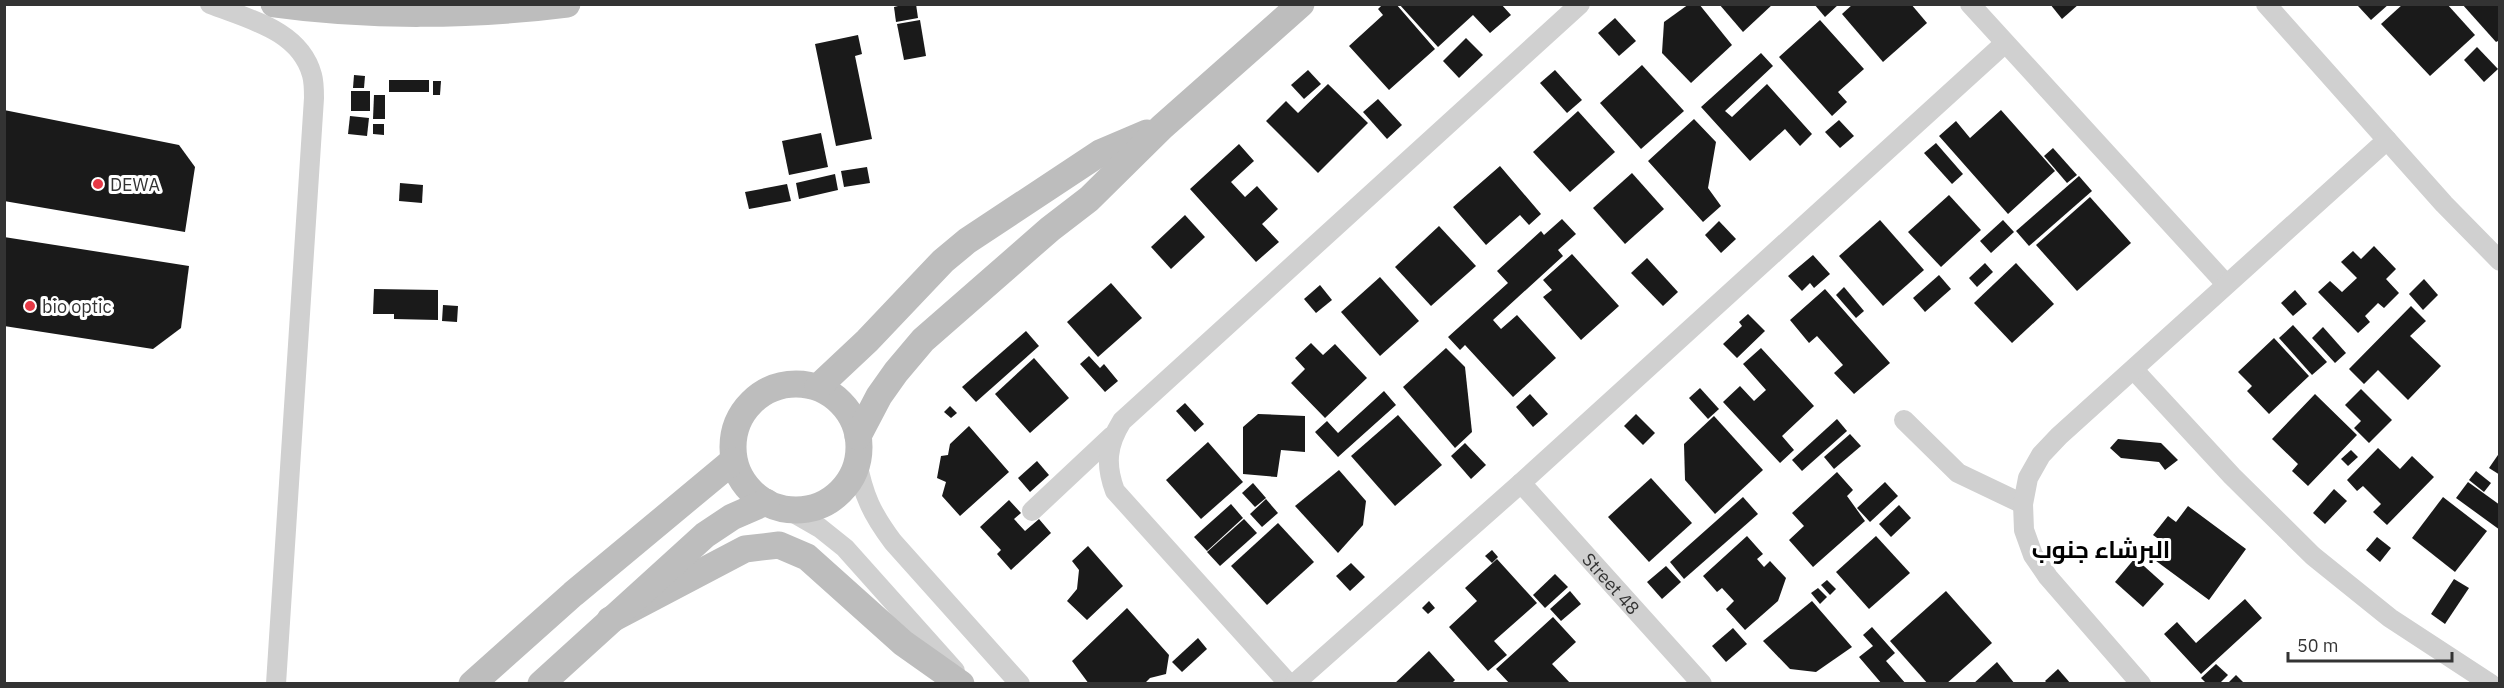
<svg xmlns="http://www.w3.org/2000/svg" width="2504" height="688" font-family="'IBM Plex Sans',Cairo,sans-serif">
<rect width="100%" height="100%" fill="#fff"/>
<g fill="#1a1a1a">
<polygon points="906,4 916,4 918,18 896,22 894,7"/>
<polygon points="1383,4 1396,4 1435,49 1389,90 1349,46 1383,15 1378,9"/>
<polygon points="1399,4 1501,4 1511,15 1490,33 1473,15 1438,47"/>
<polygon points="1689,4 1699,4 1732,45 1691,83 1662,53 1664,22"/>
<polygon points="1719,4 1773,4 1743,32"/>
<polygon points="1814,4 1839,4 1825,17"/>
<polygon points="1853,4 1911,4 1927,23 1883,62 1842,14"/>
<polygon points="2050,4 2079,4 2062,19"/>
<polygon points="2360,4 2389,4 2371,20 2358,6"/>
<polygon points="2403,4 2447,4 2475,35 2430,76 2381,24"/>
<polygon points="2462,4 2500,4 2500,40 2496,42"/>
<polygon points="1615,18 1636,41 1619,56 1598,33"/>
<polygon points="920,20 926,56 904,60 897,24"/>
<polygon points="1820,20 1864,69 1838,92 1847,102 1832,116 1779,57"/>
<polygon points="858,35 862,54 855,56 872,139 836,146 815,44"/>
<polygon points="1466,38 1483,55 1459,78 1443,61"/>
<polygon points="2477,47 2498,69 2484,82 2464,60"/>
<polygon points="1761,53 1773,66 1725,111 1732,117 1767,84 1812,134 1800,146 1785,129 1750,161 1701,107"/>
<polygon points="1642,65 1684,111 1641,149 1600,103"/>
<polygon points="1308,70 1321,84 1304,99 1291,85"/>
<polygon points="1555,70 1582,100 1567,113 1540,83"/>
<polygon points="354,75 365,76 364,88 353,88"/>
<rect x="389" y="80" width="40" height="12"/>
<polygon points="433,81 441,81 440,95 433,95"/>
<polygon points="1328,84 1368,123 1318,173 1266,121 1286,101 1298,113"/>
<rect x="351" y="91" width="19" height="20"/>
<polygon points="374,95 385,95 385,119 373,119"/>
<polygon points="1378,99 1402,125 1387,139 1363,112"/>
<polygon points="4,110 179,145 195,167 185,232 4,201"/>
<polygon points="2001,110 2055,171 2008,214 1939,136 1956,121 1970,138"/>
<polygon points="1578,111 1615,152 1570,192 1533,152"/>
<polygon points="350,116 369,118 367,136 348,134"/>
<polygon points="1694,119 1716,142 1708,188 1721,206 1703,222 1648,161"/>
<polygon points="1839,120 1854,136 1840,148 1825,132"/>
<polygon points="373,124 384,124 384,135 373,134"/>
<polygon points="821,133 828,167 789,175 782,141"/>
<polygon points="1936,143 1963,174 1952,184 1924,153"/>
<polygon points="1239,144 1254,161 1231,182 1245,197 1257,186 1278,209 1262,224 1279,242 1256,262 1190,189"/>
<polygon points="2053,148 2077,175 2067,183 2044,156"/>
<polygon points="1500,166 1541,214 1529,225 1520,215 1486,245 1453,207"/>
<polygon points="867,167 870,183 844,187 841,171"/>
<polygon points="1632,173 1664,209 1625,244 1593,208"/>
<polygon points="835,174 838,190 799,199 796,183"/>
<polygon points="2079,176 2092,191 2029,246 2016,231"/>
<polygon points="400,183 423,185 422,203 399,201"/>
<polygon points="787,184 791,201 749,209 745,192"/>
<polygon points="1949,195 1981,230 1941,267 1908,232"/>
<polygon points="2090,197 2131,243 2077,291 2036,245"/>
<polygon points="1185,215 1205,237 1171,269 1151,247"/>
<polygon points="1562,219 1576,234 1558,250 1563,256 1493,320 1501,329 1517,315 1556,358 1513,397 1465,345 1460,350 1448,337 1508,283 1497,271 1541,231 1544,235"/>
<polygon points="1880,220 1924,270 1883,306 1839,256"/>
<polygon points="2003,220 2014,232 1991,253 1980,241"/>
<polygon points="1719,221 1736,239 1721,253 1705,235"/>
<polygon points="1439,226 1476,266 1431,306 1395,267"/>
<polygon points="4,237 189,266 181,328 153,349 4,326"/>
<polygon points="2374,246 2396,269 2386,279 2399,293 2384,308 2378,303 2365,316 2370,322 2358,333 2318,292 2330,281 2342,292 2357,278 2341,262 2353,251 2361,259"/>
<polygon points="1572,254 1619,306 1581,340 1543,297 1552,290 1543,280"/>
<polygon points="1813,255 1830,274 1814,288 1810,283 1802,291 1788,276"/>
<polygon points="1647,258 1678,292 1663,306 1631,273"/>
<polygon points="1985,263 1993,272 1977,287 1969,278"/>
<polygon points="2016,263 2054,304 2012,343 1974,303"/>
<polygon points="1939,275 1951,289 1925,312 1913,298"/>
<polygon points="1380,277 1419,321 1380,356 1341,312"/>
<polygon points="2424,279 2438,295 2423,310 2409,294"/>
<polygon points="1111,283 1142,318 1098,357 1067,322"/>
<polygon points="1320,285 1332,300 1316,313 1304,299"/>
<polygon points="1844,287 1864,311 1856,318 1836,295"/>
<polygon points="374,289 438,290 438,320 394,319 394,314 373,314"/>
<polygon points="1825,289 1890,363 1854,394 1834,373 1843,365 1817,336 1809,343 1790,320"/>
<polygon points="2295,290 2307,304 2293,316 2281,303"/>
<polygon points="443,305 458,306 457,322 442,321"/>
<polygon points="2411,306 2426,321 2410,336 2441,366 2408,400 2378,370 2364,384 2349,369"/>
<polygon points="1748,314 1765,331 1737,358 1723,344 1742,326 1739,322"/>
<polygon points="2293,325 2327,362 2312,375 2279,338"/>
<polygon points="2323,327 2346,353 2335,363 2312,338"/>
<polygon points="1026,331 1039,346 976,402 962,387"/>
<polygon points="2274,338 2309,376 2269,414 2247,391 2252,386 2238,372"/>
<polygon points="1311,343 1323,355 1335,344 1367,378 1325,418 1291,383 1305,369 1295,358"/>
<polygon points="1446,348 1465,367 1472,432 1455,448 1403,387"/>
<polygon points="1761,348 1814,406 1782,436 1794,450 1780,463 1723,402 1740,386 1754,401 1766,390 1743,364"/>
<polygon points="1089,356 1100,368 1104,364 1118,381 1105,392 1080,364"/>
<polygon points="1034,358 1069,398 1030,433 995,394"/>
<polygon points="1700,388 1719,409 1708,419 1689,398"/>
<polygon points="2361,389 2392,420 2369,443 2354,428 2361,421 2345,405"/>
<polygon points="1384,391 1396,405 1338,457 1315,432 1327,421 1338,433"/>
<polygon points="1530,394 1548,414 1533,427 1516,407"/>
<polygon points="2315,394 2357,435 2308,486 2292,471 2298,464 2272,439"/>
<polygon points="1185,403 1204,424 1195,432 1176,411"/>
<polygon points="950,406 957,413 951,418 944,412"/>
<polygon points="1258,414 1305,416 1305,452 1281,450 1277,477 1243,474 1243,427"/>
<polygon points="1636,414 1655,433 1643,445 1624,426"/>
<polygon points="1398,415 1442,465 1395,506 1351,456"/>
<polygon points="1714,416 1763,470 1715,514 1685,480 1684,444"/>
<polygon points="1837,419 1847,431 1802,471 1792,460"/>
<polygon points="969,426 1009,472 960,516 942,496 946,482 937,478 941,456 948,455 950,444"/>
<polygon points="1850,434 1861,446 1834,469 1824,457"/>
<polygon points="2118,439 2161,443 2178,460 2165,470 2159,462 2121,458 2110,448"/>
<polygon points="1208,442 1243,482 1201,519 1166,480"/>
<polygon points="1465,443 1486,465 1471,479 1451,456"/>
<polygon points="2378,448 2400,469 2412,456 2434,477 2387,525 2373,512 2381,504 2363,486 2357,491 2347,480"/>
<polygon points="2351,450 2358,457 2348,466 2341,459"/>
<polygon points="2500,452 2500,475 2489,468"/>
<polygon points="1037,461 1049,475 1030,492 1018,478"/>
<polygon points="1339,470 1366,501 1363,525 1338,553 1295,506"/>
<polygon points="2476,471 2491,483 2484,492 2469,480"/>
<polygon points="1837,472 1853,490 1847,496 1865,521 1813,567 1789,540 1804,526 1792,513"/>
<polygon points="1651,478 1692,523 1649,562 1608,517"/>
<polygon points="1885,482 1898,496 1870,522 1857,508"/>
<polygon points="2468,482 2500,505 2500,530 2456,498"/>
<polygon points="1253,483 1266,498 1255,507 1242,493"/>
<polygon points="2334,489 2347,501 2325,524 2313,513"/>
<polygon points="1743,497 1758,514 1684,579 1670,562"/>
<polygon points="2443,497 2487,531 2455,572 2412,538"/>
<polygon points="1266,499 1278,513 1262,527 1250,514"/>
<polygon points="1009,500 1021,513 1014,519 1025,531 1039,519 1051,533 1011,570 997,554 1001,550 980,527"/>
<polygon points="1231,504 1243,518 1207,551 1194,537"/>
<polygon points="1899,505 1911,518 1891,537 1879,524"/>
<polygon points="2188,506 2246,549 2209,600 2152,558 2164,543 2153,535 2168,516 2176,522"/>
<polygon points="1244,519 1257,533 1220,566 1207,552"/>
<polygon points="1278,523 1314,562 1267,605 1231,566"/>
<polygon points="1747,536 1763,554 1757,559 1764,567 1770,561 1786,578 1778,601 1745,630 1726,609 1734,601 1722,588 1717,592 1703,576"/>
<polygon points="1876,536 1910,573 1869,609 1836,572"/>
<polygon points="2377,537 2391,548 2380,562 2366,550"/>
<polygon points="1088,546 1123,586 1087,620 1067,601 1077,589 1079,570 1072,561"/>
<polygon points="1492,550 1498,557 1492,563 1485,556"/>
<polygon points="2135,558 2164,584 2143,607 2115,582"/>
<polygon points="1497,559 1537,603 1494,641 1507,655 1488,671 1449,627 1477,601 1465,588"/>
<polygon points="1351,563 1365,577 1350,591 1336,576"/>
<polygon points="1666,566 1681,582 1662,599 1647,582"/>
<polygon points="1555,574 1568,587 1545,608 1533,595"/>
<polygon points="2454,579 2469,588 2445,624 2431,614"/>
<polygon points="1827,580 1836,589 1830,595 1821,585"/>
<polygon points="1818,588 1827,597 1820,604 1811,593"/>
<polygon points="1570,591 1581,604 1561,621 1550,609"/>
<polygon points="1946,591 1992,643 1946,684 1928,684 1890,641"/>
<polygon points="2245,599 2262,618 2201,674 2164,634 2177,622 2196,643"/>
<polygon points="1429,601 1435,608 1428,614 1422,608"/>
<polygon points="1812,601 1852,647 1816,672 1790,669 1763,641"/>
<polygon points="1127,608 1169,655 1166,674 1150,678 1144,684 1089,684 1072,661"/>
<polygon points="1553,617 1576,642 1552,664 1571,684 1510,684 1496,669"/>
<polygon points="1872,627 1895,653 1886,661 1906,684 1882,684 1859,657 1873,646 1863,635"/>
<polygon points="1733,628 1747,644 1726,662 1712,646"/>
<polygon points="1198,638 1207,649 1182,672 1172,662"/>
<polygon points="1429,651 1455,680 1451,684 1394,684"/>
<polygon points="1997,662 2015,684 1973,684"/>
<polygon points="2216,664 2228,675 2219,684 2207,684 2201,678"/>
<polygon points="2058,669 2071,684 2048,684 2045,681"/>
<polygon points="2236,675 2245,684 2227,684"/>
</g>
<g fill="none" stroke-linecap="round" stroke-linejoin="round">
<g stroke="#d0d0d0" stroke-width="20">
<path d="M210 4C248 19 300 30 312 75 314 82 314 91 314 98L276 684"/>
<polyline points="1970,4 2226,284"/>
<polyline points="2266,4 2444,204 2500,261"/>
<polyline points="2134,370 2232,476 2313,556 2390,618 2491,684"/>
<polyline points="1904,420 1958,473 2023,504"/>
<path d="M857 461C863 495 872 514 893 542L1020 684"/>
<path id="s1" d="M1521 483 1702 684"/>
<polyline points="787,509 820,528 845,548 955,671"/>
<polyline points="1032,511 1112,436"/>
<path d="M1289 684 1115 491C1105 464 1107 445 1122 421L1580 4"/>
<polyline points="1294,684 1521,483 2004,44"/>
<polyline points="2141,684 2048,577 2033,555 2024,530 2023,504 2028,478 2041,455 2059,436 2387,140"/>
</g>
<g stroke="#bdbdbd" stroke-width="27">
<path d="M274 4C366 17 474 16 567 4"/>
<circle cx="796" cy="447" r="63"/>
<polyline points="818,387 867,341 943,261 967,241 1100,153 1147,133"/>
<polyline points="858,436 879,396 896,372 923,340 1050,229 1089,199 1162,127 1301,4"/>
<polyline points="610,620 745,549 779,545 807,557 903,643 961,684"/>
<polyline points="472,684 573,594 733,461"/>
<polyline points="541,684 705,535 732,517 766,502"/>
</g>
</g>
<g fill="#e63946" stroke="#fff" stroke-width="2">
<circle cx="98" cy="184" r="6"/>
<circle cx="30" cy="306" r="6"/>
</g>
<g text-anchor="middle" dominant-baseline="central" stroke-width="6" stroke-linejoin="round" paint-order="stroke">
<g font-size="18" fill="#333" stroke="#fff" text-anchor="start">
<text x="110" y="184">DEWA</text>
<text x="42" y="306">bio optic</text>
</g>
<g font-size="18" fill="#333" stroke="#fff">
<text stroke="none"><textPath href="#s1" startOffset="135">Street 48</textPath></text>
</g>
<g font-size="24" font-weight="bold" fill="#000" stroke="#fff">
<text x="2101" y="549">البرشاء جنوب</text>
</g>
</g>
<rect width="2504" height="688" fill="none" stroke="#333333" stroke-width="12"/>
<path d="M2288 652v9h164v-9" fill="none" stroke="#333333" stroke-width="3"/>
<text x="2297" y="652" font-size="18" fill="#333333" stroke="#ffffff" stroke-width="4.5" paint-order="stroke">50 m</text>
</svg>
